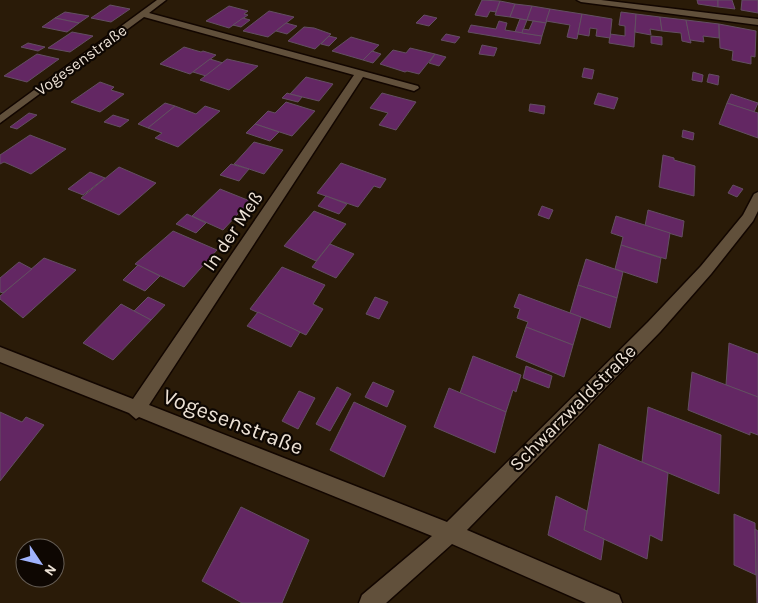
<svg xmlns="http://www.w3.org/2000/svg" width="758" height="603" font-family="Karla,sans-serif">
<rect width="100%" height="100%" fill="#2a1b08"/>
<g fill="#632763" stroke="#634f62">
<polygon points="482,0 500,1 496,12 490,11 487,17 475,15"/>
<polygon points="697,0 718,0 718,7 698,4"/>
<polygon points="718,0 732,0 735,9 718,7"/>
<polygon points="742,0 758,0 758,13 741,10"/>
<polygon points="500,1 515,4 510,17 495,15"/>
<polygon points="515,4 532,6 527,20 510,17"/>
<polygon points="110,5 130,9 111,22 91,18"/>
<polygon points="229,6 248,11 244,14 248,15 229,28 206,21"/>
<polygon points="532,6 550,9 546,23 527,20"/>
<polygon points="550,9 582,14 577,39 567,37 570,25 546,21"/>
<polygon points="269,11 294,17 268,37 243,31"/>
<polygon points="65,12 89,16 79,23 55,18"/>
<polygon points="621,12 636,14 634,47 609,43 610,34 625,36 625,26 619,25"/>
<polygon points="582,14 612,19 610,38 596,36 597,29 590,28 589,36 578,34"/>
<polygon points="636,14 660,17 662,31 650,29 651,35 635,32"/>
<polygon points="424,15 437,18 429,26 416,23"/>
<polygon points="660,17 686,20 691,43 682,41 681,33 662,31"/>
<polygon points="55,18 79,23 67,32 42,27"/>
<polygon points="243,18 250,20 241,27 233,25"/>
<polygon points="520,19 527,20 522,33 515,32"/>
<polygon points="686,20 719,24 719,38 703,36 704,42 690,40"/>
<polygon points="499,21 507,23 505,30 542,36 540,44 468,32 471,25 496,29"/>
<polygon points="533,21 546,23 542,36 522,33 523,29 529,30"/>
<polygon points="286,23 297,26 287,34 276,31"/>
<polygon points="719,24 756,31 755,57 751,56 751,64 732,60 733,51 720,48"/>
<polygon points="304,27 314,28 331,34 315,49 288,41"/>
<polygon points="72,32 93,36 70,52 48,48"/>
<polygon points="446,34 460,37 455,43 441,40"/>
<polygon points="329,36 337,38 329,46 321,44"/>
<polygon points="651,36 662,37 662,45 651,43"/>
<polygon points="351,37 379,45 363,60 332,51"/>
<polygon points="28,43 45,47 38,51 21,47"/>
<polygon points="482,45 497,48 494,56 479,54"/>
<polygon points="184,47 201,52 203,51 216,55 190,74 160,64"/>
<polygon points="410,48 435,54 419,74 407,71 405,72 380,64 393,50 406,53"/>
<polygon points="372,51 381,54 373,63 363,60"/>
<polygon points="37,54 59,59 27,82 4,76"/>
<polygon points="435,54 446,57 439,66 429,63"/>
<polygon points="210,59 223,63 206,76 193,72"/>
<polygon points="227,59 258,66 229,90 200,80"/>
<polygon points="584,68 594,70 592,79 582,77"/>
<polygon points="693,72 703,75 702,82 692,80"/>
<polygon points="709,74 719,76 718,85 707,82"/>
<polygon points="306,77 333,84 319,101 290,94"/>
<polygon points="100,82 114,87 111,90 124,94 100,112 71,102"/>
<polygon points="287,93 290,94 302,97 298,102 282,98"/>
<polygon points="382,93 416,102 396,130 379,125 388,113 370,108"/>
<polygon points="598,93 618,98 614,109 594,104"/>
<polygon points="731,94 758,103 754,112 727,103"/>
<polygon points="286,102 315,111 292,136 255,124 268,111 275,113"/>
<polygon points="165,103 175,106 148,128 138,124"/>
<polygon points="727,103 758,113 758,138 719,124"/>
<polygon points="530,104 545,106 544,114 529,111"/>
<polygon points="175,106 196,114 205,106 220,111 178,147 155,138 162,133 148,128"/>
<polygon points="29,113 37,115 17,129 10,127"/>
<polygon points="113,115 129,120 120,127 104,122"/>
<polygon points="255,124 279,132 270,141 246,133"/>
<polygon points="683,130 694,133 693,140 682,137"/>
<polygon points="30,135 66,149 31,174 4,162 0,164 0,155"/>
<polygon points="254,142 283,150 264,174 234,164"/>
<polygon points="663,155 674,158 674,160 695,166 694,196 659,187"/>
<polygon points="341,163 386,179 380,188 374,186 358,207 317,193"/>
<polygon points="231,164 249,169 239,181 220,175"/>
<polygon points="119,167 156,183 119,215 81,198"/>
<polygon points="90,172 105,178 83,195 68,189"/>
<polygon points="733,185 743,189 737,197 728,193"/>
<polygon points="220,189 250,201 223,230 192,216"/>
<polygon points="326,196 347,204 339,214 318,206"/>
<polygon points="542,206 553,210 549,219 538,215"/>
<polygon points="648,210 684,221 682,237 645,226"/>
<polygon points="314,211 346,224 316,261 284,246"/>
<polygon points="187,214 206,223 196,233 176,224"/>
<polygon points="616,216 670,233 666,259 621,245 623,237 611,233"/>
<polygon points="173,231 217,250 184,287 135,264"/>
<polygon points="330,244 354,254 336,278 312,267"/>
<polygon points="621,245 661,258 657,283 615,269"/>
<polygon points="44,258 76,270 23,318 0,299 0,296"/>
<polygon points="586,259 623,272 617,298 578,285"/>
<polygon points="19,262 32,269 3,293 0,292 0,278"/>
<polygon points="138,265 160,276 145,291 123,280"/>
<polygon points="282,267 325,285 313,304 323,309 306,335 250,309"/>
<polygon points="578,285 617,298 610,328 570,313"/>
<polygon points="519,294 581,317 573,345 526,327 528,322 517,318 520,309 514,307"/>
<polygon points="148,297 165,305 151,320 134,311"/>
<polygon points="375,297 388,302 379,319 366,314"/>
<polygon points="121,304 151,320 113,360 83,343"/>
<polygon points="258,312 300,332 291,347 247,326"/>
<polygon points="526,327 573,345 564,377 516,357"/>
<polygon points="729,343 758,354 758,397 726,385"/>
<polygon points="473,356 521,375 516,392 513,390 506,412 460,393"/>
<polygon points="526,366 552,376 549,388 523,378"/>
<polygon points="692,372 758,397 758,435 750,432 750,435 688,410"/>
<polygon points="373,382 394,391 387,407 365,397"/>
<polygon points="337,387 351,394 330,431 316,424"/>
<polygon points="449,388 506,412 495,453 434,427"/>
<polygon points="299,391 315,398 298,429 282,421"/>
<polygon points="354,402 406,426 384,477 330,450"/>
<polygon points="648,407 721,435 719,494 642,462"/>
<polygon points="0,412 22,422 26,417 44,425 0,481"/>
<polygon points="599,444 668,473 662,541 650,535 647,559 584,530"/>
<polygon points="556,496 587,511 584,530 604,539 601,560 548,535"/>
<polygon points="241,507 309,540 282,603 242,603 202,581"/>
<polygon points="734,514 755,523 756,575 734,565"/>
<polygon points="755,529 758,531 758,603 757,603"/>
</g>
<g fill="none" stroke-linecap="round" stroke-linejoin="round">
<defs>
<polygon id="street" points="157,0 166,0 149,13 418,86 419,88 414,91 363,77 149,405 447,522 648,322 701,266 743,215 754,194 758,192 758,211 753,221 711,274 660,332 467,530 619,595 622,603 586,603 452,544 386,603 359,603 362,595 432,536 139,417 136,419 129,413 0,362 0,347 133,399 354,75 144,17 0,123 0,115"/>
<polygon id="secondary" points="577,0 601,0 758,19 758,25 581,2"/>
</defs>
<use href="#street" stroke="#120600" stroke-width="3"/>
<use href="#secondary" stroke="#120600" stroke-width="3"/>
<use href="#street" fill="#61503b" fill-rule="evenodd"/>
<use href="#secondary" fill="#61503b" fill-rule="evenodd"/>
</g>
<g text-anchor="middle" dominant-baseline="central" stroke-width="4.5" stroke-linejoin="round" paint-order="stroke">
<g font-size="16" fill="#ede2d6" stroke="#0e0702">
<text transform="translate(81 60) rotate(-36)">Vogesenstraße</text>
</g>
<g font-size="19" fill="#ede2d6" stroke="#0e0702">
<text transform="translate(233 231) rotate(-56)">In der Meß</text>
<text transform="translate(573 408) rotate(-45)">Schwarzwaldstraße</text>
</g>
<g font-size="22" fill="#ede2d6" stroke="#0e0702">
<text transform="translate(233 422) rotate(21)">Vogesenstraße</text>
</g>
</g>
<g transform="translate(40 563) rotate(125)"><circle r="24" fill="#0e0702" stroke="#675f57"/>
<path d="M0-4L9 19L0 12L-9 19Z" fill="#a0b3fd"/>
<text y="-8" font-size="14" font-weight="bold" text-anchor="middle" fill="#ede2d6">N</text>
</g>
</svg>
